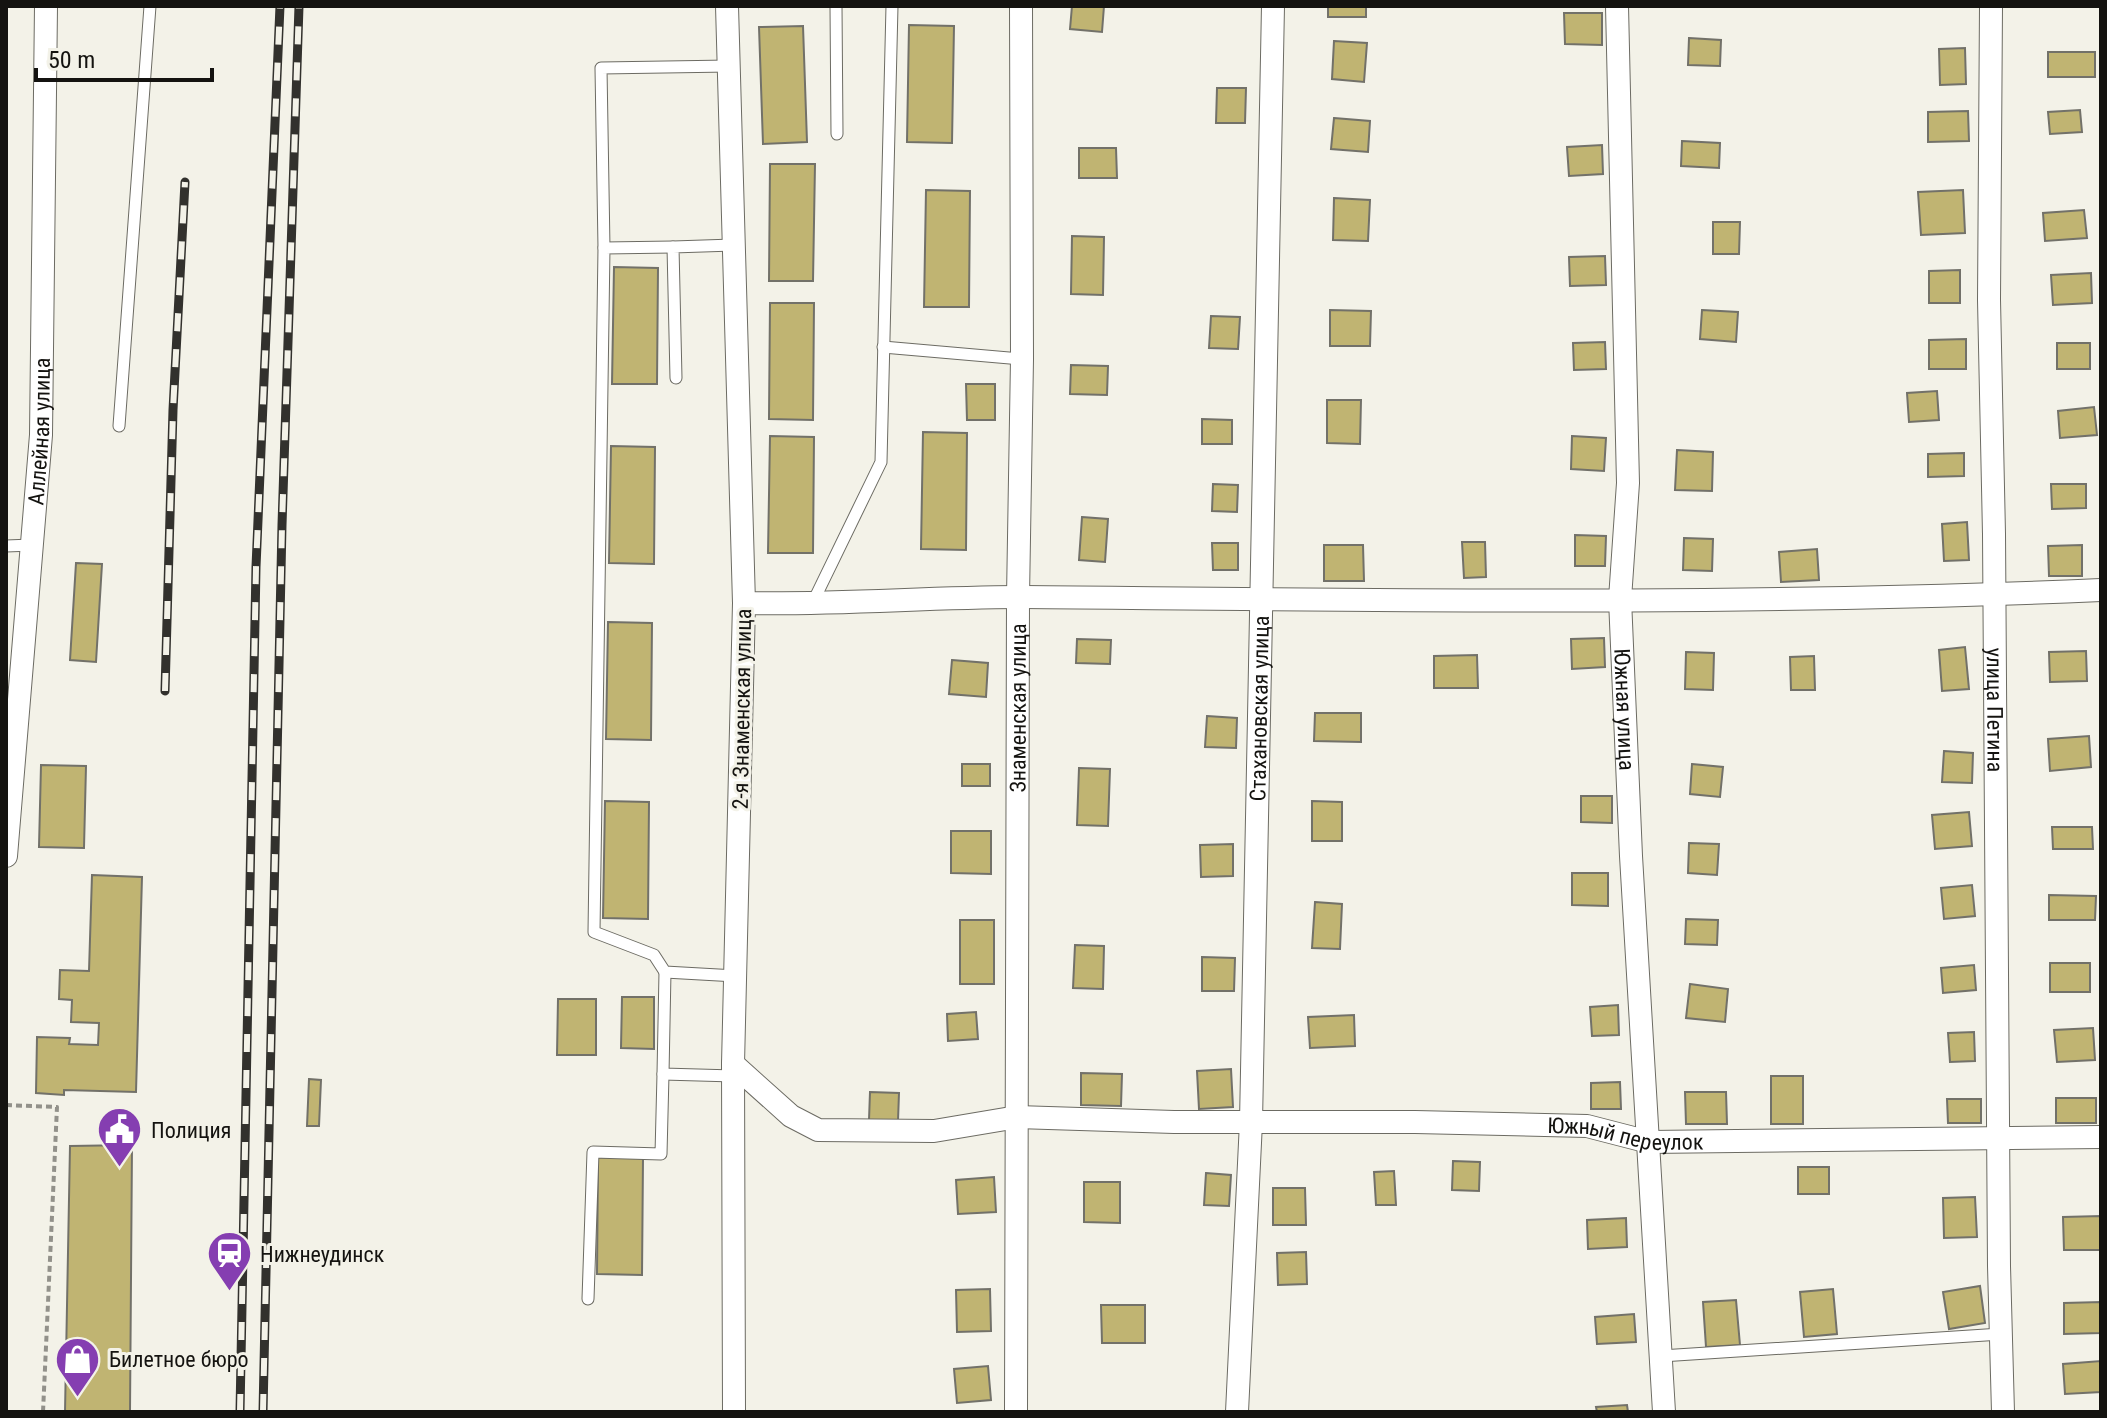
<svg xmlns="http://www.w3.org/2000/svg" width="2107" height="1418" font-family="'Roboto Condensed',sans-serif">
<rect width="100%" height="100%" fill="#f3f2e8"/>
<g fill="#c0b472" stroke="#727169" stroke-width="2">
<polygon points="1072,6 1104,6 1102,32 1070,29"/>
<rect x="1328" y="6" width="38" height="11"/>
<polygon points="1564,13 1602,13 1602,45 1565,44"/>
<polygon points="909,25 954,26 952,143 907,142"/>
<polygon points="803,26 807,142 763,144 759,27"/>
<polygon points="1689,38 1721,40 1720,66 1688,65"/>
<polygon points="1334,41 1367,43 1364,82 1332,79"/>
<polygon points="1965,48 1966,84 1940,85 1939,49"/>
<rect x="2048" y="52" width="47" height="25"/>
<polygon points="1217,88 1246,88 1245,123 1216,123"/>
<polygon points="2080,110 2082,132 2050,134 2048,112"/>
<polygon points="1968,111 1969,141 1928,142 1928,112"/>
<polygon points="1334,118 1370,121 1368,152 1331,149"/>
<polygon points="1682,141 1720,143 1719,168 1681,166"/>
<polygon points="1602,145 1603,174 1569,176 1567,147"/>
<polygon points="1079,148 1116,148 1117,178 1079,178"/>
<polygon points="770,164 815,164 813,281 769,281"/>
<polygon points="926,190 970,191 969,307 924,307"/>
<polygon points="1963,190 1965,233 1921,235 1918,192"/>
<polygon points="1334,198 1370,200 1368,241 1333,240"/>
<polygon points="2084,210 2087,238 2045,241 2043,213"/>
<polygon points="1713,222 1740,222 1739,254 1713,254"/>
<polygon points="1072,236 1104,237 1103,295 1071,294"/>
<polygon points="1605,256 1606,285 1570,286 1569,257"/>
<polygon points="614,267 658,268 657,384 612,384"/>
<polygon points="1960,270 1960,303 1929,303 1929,271"/>
<polygon points="2091,273 2092,303 2053,305 2051,275"/>
<polygon points="770,303 814,303 813,420 769,419"/>
<polygon points="1330,310 1371,311 1370,346 1330,346"/>
<polygon points="1702,310 1738,312 1736,342 1700,339"/>
<polygon points="1211,316 1240,317 1238,349 1209,348"/>
<polygon points="1966,339 1966,369 1929,369 1929,340"/>
<polygon points="1605,342 1606,369 1574,370 1573,343"/>
<rect x="2057" y="343" width="33" height="26"/>
<polygon points="1071,365 1108,366 1107,395 1070,394"/>
<polygon points="966,384 995,384 995,420 967,420"/>
<polygon points="1937,391 1939,420 1909,422 1907,393"/>
<polygon points="1327,400 1361,400 1360,444 1327,443"/>
<polygon points="2094,407 2097,435 2060,438 2058,411"/>
<polygon points="1202,419 1232,420 1232,444 1202,444"/>
<polygon points="923,432 967,433 966,550 921,549"/>
<polygon points="770,436 814,437 813,553 768,553"/>
<polygon points="1572,436 1606,438 1604,471 1571,469"/>
<polygon points="611,446 655,447 654,564 609,563"/>
<polygon points="1677,450 1713,452 1712,491 1675,490"/>
<polygon points="1964,453 1964,476 1928,477 1928,454"/>
<polygon points="1213,484 1238,485 1237,512 1212,511"/>
<polygon points="2051,484 2086,484 2086,508 2052,509"/>
<polygon points="1082,517 1108,519 1105,562 1079,560"/>
<polygon points="1967,522 1969,560 1944,561 1942,524"/>
<polygon points="1575,535 1606,536 1605,566 1575,566"/>
<polygon points="1684,538 1713,539 1712,571 1683,570"/>
<polygon points="1462,542 1485,542 1486,577 1464,578"/>
<polygon points="1212,543 1238,543 1238,570 1213,570"/>
<polygon points="1324,545 1363,545 1364,581 1324,581"/>
<polygon points="2082,545 2082,576 2049,576 2048,546"/>
<polygon points="1817,549 1819,580 1781,582 1779,552"/>
<polygon points="76,563 102,564 96,662 70,660"/>
<polygon points="608,622 652,623 651,740 606,739"/>
<polygon points="1604,638 1605,667 1572,669 1571,639"/>
<polygon points="1077,639 1111,640 1110,664 1076,663"/>
<polygon points="1965,647 1969,689 1942,691 1939,650"/>
<polygon points="2086,651 2087,681 2050,682 2049,652"/>
<polygon points="1686,652 1714,653 1713,690 1685,689"/>
<polygon points="1477,655 1478,688 1434,688 1434,656"/>
<polygon points="1814,656 1815,690 1791,690 1790,657"/>
<polygon points="952,660 988,663 986,697 949,694"/>
<polygon points="1315,713 1361,713 1361,742 1314,741"/>
<polygon points="1207,716 1237,718 1236,748 1205,747"/>
<polygon points="2089,736 2091,767 2050,771 2048,739"/>
<polygon points="1944,751 1973,753 1972,783 1942,782"/>
<rect x="962" y="764" width="28" height="22"/>
<polygon points="1692,764 1723,767 1720,797 1690,794"/>
<polygon points="41,765 86,766 84,848 39,847"/>
<polygon points="1079,768 1110,769 1108,826 1077,825"/>
<polygon points="1581,796 1612,796 1612,823 1581,822"/>
<polygon points="605,801 649,802 648,919 603,918"/>
<polygon points="1312,801 1342,802 1342,841 1312,841"/>
<polygon points="1969,812 1972,846 1935,849 1932,815"/>
<polygon points="2052,827 2092,827 2093,849 2053,849"/>
<polygon points="951,831 991,831 991,874 951,873"/>
<polygon points="1689,843 1719,844 1717,875 1688,873"/>
<polygon points="1233,844 1233,876 1201,877 1200,845"/>
<polygon points="1572,873 1608,873 1608,906 1572,905"/>
<polygon points="92,875 142,877 136,1092 64,1090 64,1095 36,1093 37,1037 70,1038 69,1044 98,1045 99,1023 71,1022 72,1000 59,999 60,970 89,971"/>
<polygon points="1972,885 1975,916 1944,919 1941,888"/>
<polygon points="2049,895 2096,896 2095,920 2049,920"/>
<polygon points="1315,902 1342,904 1340,949 1312,948"/>
<polygon points="1686,919 1718,920 1717,945 1685,944"/>
<rect x="960" y="920" width="34" height="64"/>
<polygon points="1075,945 1104,946 1103,989 1073,988"/>
<polygon points="1202,957 1235,958 1234,991 1202,991"/>
<rect x="2050" y="963" width="40" height="29"/>
<polygon points="1974,965 1976,990 1943,993 1941,968"/>
<polygon points="1690,984 1728,989 1725,1022 1686,1018"/>
<polygon points="622,997 654,997 654,1049 621,1048"/>
<polygon points="558,999 596,999 596,1055 557,1055"/>
<polygon points="1618,1005 1619,1035 1592,1036 1590,1007"/>
<polygon points="976,1012 978,1039 948,1041 947,1014"/>
<polygon points="1354,1015 1355,1046 1310,1048 1308,1017"/>
<polygon points="2093,1028 2095,1060 2057,1062 2054,1030"/>
<polygon points="1974,1032 1975,1061 1950,1062 1948,1033"/>
<polygon points="1231,1069 1233,1107 1199,1109 1197,1071"/>
<polygon points="1081,1073 1122,1074 1121,1106 1081,1105"/>
<rect x="1771" y="1076" width="32" height="48"/>
<polygon points="309,1079 321,1080 319,1126 307,1126"/>
<polygon points="1620,1082 1621,1109 1591,1109 1591,1083"/>
<polygon points="870,1092 899,1093 898,1121 869,1120"/>
<polygon points="1685,1092 1726,1092 1727,1124 1686,1124"/>
<rect x="2056" y="1098" width="40" height="25"/>
<polygon points="1947,1099 1981,1099 1981,1123 1948,1123"/>
<polygon points="132,1145 130,1412 65,1412 70,1146"/>
<polygon points="598,1157 643,1158 642,1275 597,1274"/>
<polygon points="1453,1161 1480,1162 1479,1191 1452,1190"/>
<rect x="1798" y="1167" width="31" height="27"/>
<polygon points="1394,1171 1396,1205 1376,1205 1374,1172"/>
<polygon points="1206,1173 1231,1175 1229,1206 1204,1205"/>
<polygon points="994,1177 996,1212 958,1214 956,1180"/>
<polygon points="1084,1182 1120,1182 1120,1223 1084,1222"/>
<polygon points="1273,1188 1305,1188 1306,1225 1273,1225"/>
<polygon points="1975,1197 1977,1237 1944,1238 1943,1198"/>
<polygon points="2101,1216 2101,1250 2064,1250 2063,1217"/>
<polygon points="1626,1218 1627,1247 1588,1249 1587,1220"/>
<polygon points="1306,1252 1307,1284 1278,1285 1277,1253"/>
<polygon points="1980,1286 1985,1323 1949,1329 1943,1292"/>
<polygon points="990,1289 991,1331 957,1332 956,1290"/>
<polygon points="1833,1289 1837,1334 1804,1337 1800,1292"/>
<polygon points="1736,1300 1740,1345 1706,1347 1703,1302"/>
<polygon points="2101,1302 2101,1333 2064,1334 2064,1303"/>
<polygon points="1101,1305 1145,1305 1145,1343 1102,1343"/>
<polygon points="1634,1314 1636,1342 1597,1344 1595,1317"/>
<polygon points="2101,1361 2101,1392 2065,1394 2063,1364"/>
<polygon points="988,1366 991,1400 957,1403 954,1369"/>
<polygon points="1627,1405 1628,1412 1597,1412 1596,1407"/>
</g>
<g fill="none" stroke-linecap="round" stroke-linejoin="round">
<defs>
<g id="lane">
<polyline points="836,6 837,134"/>
<polyline points="673,247 604,248 594,932 654,955 665,972 736,976"/>
<polyline points="604,248 601,68 729,66"/>
<polyline points="883,347 1022,359"/>
<polyline points="676,378 673,247 733,245"/>
<polyline points="119,426 150,6"/>
<polyline points="6,546 32,545"/>
<polyline points="812,604 881,462 892,6"/>
<polyline points="665,972 663,1074 734,1076"/>
<polyline points="588,1299 593,1152 661,1154 663,1074"/>
<polyline points="1661,1356 2001,1334"/>
</g>
<g id="street">
<polyline points="727,6 744,603 733,1064 734,1412"/>
<path id="s1" d="M1617 6 1628 483 1620 599 1631 856 1664 1412"/>
<path id="s2" d="M1991 6 1989 300 1994 534 1999 1266 2003 1412"/>
<path d="M744 603C837 605 930 597 1024 597 1382 600 1742 606 2101 590"/>
<path id="s3" d="M6 856 41 435 46 6"/>
<path id="s4" d="M733 1064 791 1116 818 1130 934 1131 1017 1117 1174 1122H1415L1587 1126 1649 1142 2101 1137"/>
<path id="s5" d="M1016 1412 1018 597 1022 359 1021 6"/>
<path id="s6" d="M1237 1412 1251 1122 1273 6"/>
</g>
</defs>
<use href="#lane" stroke="#6c6b63" stroke-width="13"/>
<use href="#street" stroke="#6c6b63" stroke-width="24"/>
<polyline stroke="#92918a" stroke-width="4" stroke-dasharray="6 4" stroke-linecap="butt" points="6,1105 57,1107 43,1412"/>
<use href="#lane" stroke="#fff" stroke-width="11"/>
<use href="#street" stroke="#fff" stroke-width="22"/>
<defs>
<g id="rail">
<polyline points="165,691 173,410 185,182"/>
<polyline points="240,1412 256,567 280,6"/>
<polyline points="263,1412 282,525 299,6"/>
</g>
</defs>
<use href="#rail" stroke="#32312d" stroke-width="9"/>
<use href="#rail" stroke="#f3f2e8" stroke-width="6" stroke-dasharray="18" stroke-linecap="butt"/>
</g>
<defs>
<symbol id="civic-pin" viewBox="-11 -11 22 30"><path d="M0 17L-7.5 6A9.5 9.5 0 1 1 7.5 6Z" fill="#853eb1" stroke="#f3f2e8"/><path d="M-.6-6.5H3V-4.5H.6V-3L4-1V1h2V6H-6V1h2V-1L-.6-3ZM-1.2 2.5V6h2.4V2.5Z" fill="#fff"/></symbol>
<symbol id="station-pin" viewBox="-11 -11 22 30"><path d="M0 17L-7.5 6A9.5 9.5 0 1 1 7.5 6Z" fill="#853eb1" stroke="#f3f2e8"/><path d="M-3-6H3Q5-6 5-4V2Q5 4 3 4L4.5 6H3L1.5 4h-3L-3 6H-4.5L-3 4Q-5 4-5 2V-4Q-5-6-3-6ZM-3.5-4v3h7v-3ZM-3.5 1v1.5H-2V1ZM2 1v1.5H3.5V1Z" fill="#fff"/></symbol>
<symbol id="shop-pin" viewBox="-11 -11 22 30"><path d="M0 17L-7.5 6A9.5 9.5 0 1 1 7.5 6Z" fill="#853eb1" stroke="#f3f2e8"/><path d="M-5-2.5h2.3a2.7 3.5 0 0 1 5.4 0H5L5.5 6h-11ZM-1.5-2.5h3a1.5 2.3 0 0 0-3 0Z" fill="#fff"/></symbol>
</defs>
<g fill-rule="evenodd">
<use href="#civic-pin" x="94" y="1104" width="51" height="69"/>
<use href="#station-pin" x="204" y="1228" width="51" height="69"/>
<use href="#shop-pin" x="52" y="1334" width="51" height="69"/>
</g>
<g text-anchor="middle" dominant-baseline="central" stroke-width="6" stroke-linejoin="round" paint-order="stroke">
<g font-size="22" fill="#141310" stroke="#f3f2e8">
<text stroke="none"><textPath href="#s3" startOffset="426">Аллейная улица</textPath></text>
<text transform="translate(742 709) rotate(-89)">2-я Знаменская улица</text>
<text stroke="none"><textPath href="#s5" startOffset="704">Знаменская улица</textPath></text>
<text stroke="none"><textPath href="#s6" startOffset="704">Стахановская улица</textPath></text>
<text stroke="none"><textPath href="#s1" startOffset="704">Южная улица</textPath></text>
<text stroke="none"><textPath href="#s2" startOffset="704">улица Петина</textPath></text>
<text stroke="none"><textPath href="#s4" startOffset="918">Южный переулок</textPath></text>
</g>
<g font-size="22" fill="#141310" stroke="#f3f2e8" text-anchor="start">
<text x="151" y="1130">Полиция</text>
<text x="260" y="1254">Нижнеудинск</text>
<text x="109" y="1359">Билетное бюро</text>
</g>
</g>
<rect width="2107" height="1418" fill="none" stroke="#141310" stroke-width="16"/>
<path d="M36 68v12h176v-12" fill="none" stroke="#141310" stroke-width="4"/>
<text x="48" y="68" font-size="24" fill="#141310" stroke="#f3f2e8" stroke-width="6" paint-order="stroke">50 m</text>
</svg>
